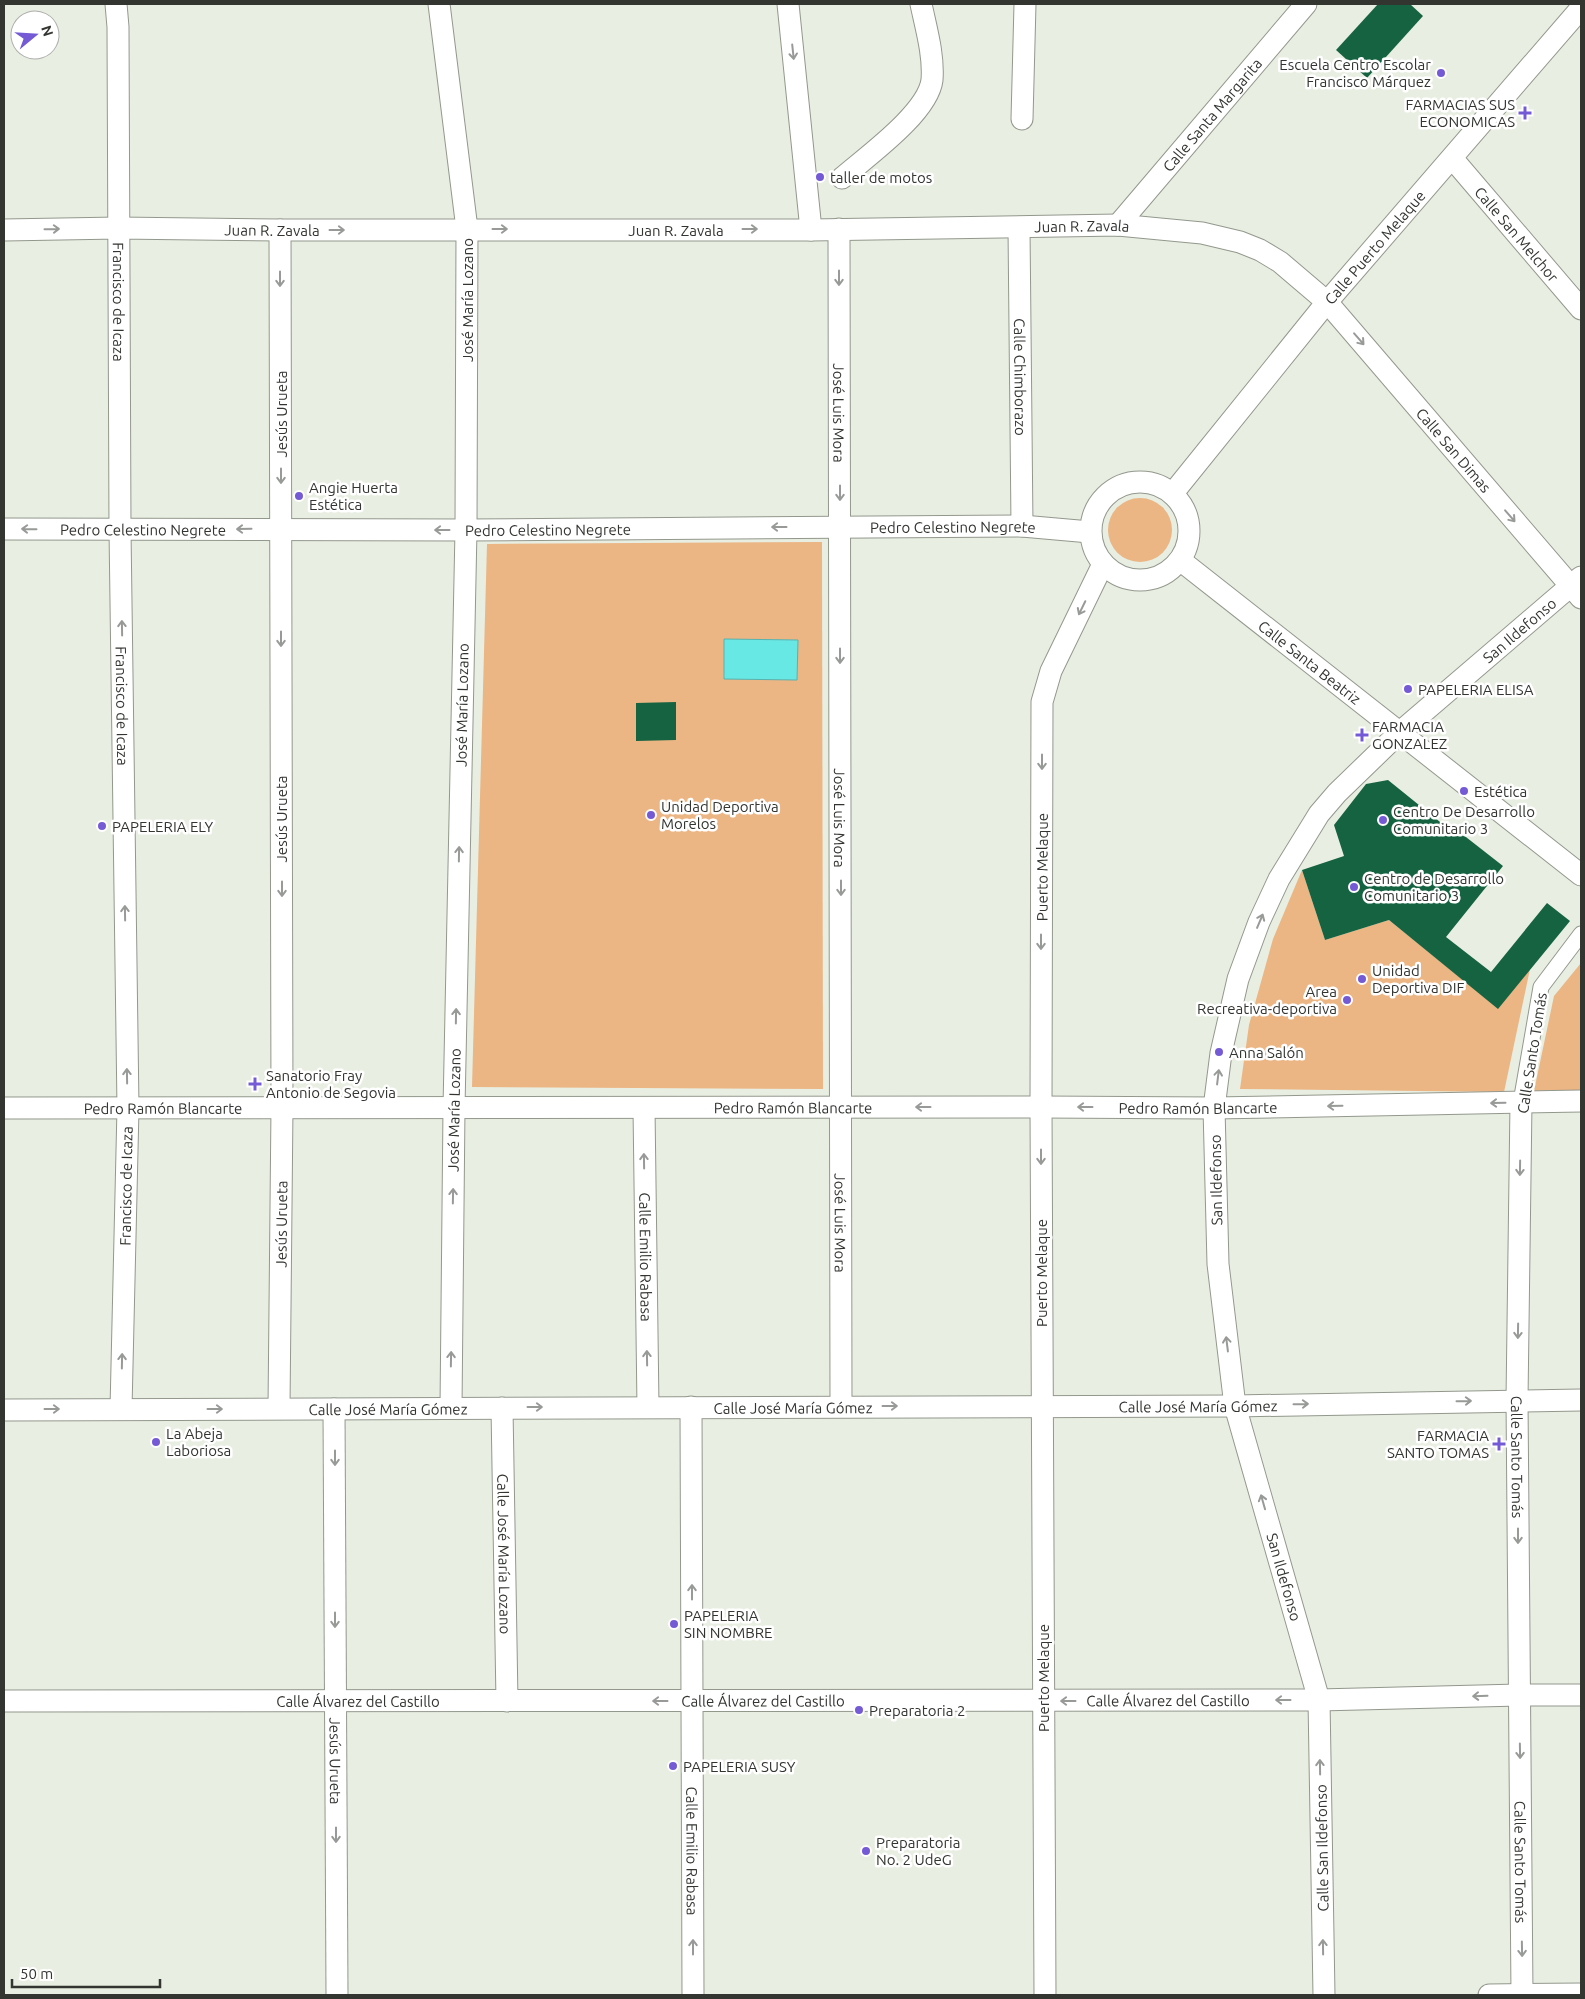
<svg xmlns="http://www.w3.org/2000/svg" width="1585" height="1999" font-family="Ubuntu,sans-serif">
<rect width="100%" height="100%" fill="#e8eee1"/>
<g fill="#ebb584">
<circle cx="1140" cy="530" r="32"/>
<polygon points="822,542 823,1089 472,1087 487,544"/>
<polygon points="1302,870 1325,940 1389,920 1498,1008 1530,969 1504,1092 1240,1089 1249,1025 1273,939"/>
<polygon points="1581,963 1581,1090 1534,1091 1554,996"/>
</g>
<polygon fill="#68e8e4" stroke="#58b2ae" points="724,639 798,640 797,680 724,679"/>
<g fill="#166342">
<polygon points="1378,4 1410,4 1423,16 1367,78 1336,50"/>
<polygon points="676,702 676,740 636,741 636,703"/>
<polygon points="1388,780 1445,826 1448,823 1503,866 1446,937 1491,972 1547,903 1570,921 1498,1009 1389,920 1325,940 1302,870 1344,856 1334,825 1366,784"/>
</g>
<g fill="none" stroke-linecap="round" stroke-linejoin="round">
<defs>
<polyline id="pedestrian" points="1521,1102 1541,987 1581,934"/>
<g id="minor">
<path id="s1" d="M116 4 118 27 120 530 128 1108 121 1409"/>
<polyline points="439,4 467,229 466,530 454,1108 451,1408"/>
<polyline points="788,4 811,230"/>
<polyline points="1022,119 1025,4"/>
<path id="s2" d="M1452 158 1581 309"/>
<path d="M842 178C866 157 928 113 932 80 934 55 926 28 921 4"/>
<path id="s3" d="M1118 225 1306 4"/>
<path id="s4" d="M1019 228 1022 526"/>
<path id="s5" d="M839 229 841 1406"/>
<path id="s6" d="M4 230 118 228 280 230H811L1118 225 1202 233 1240 242 1260 250 1280 262 1327 302 1581 598"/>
<circle cx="1140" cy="531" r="49"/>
<path id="s7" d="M1173 493 1327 302 1581 8"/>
<path id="s8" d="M4 529 466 530 1022 526 1090 532"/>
<path id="s9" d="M1180 560 1581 875"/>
<path id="s10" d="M1521 1102 1517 1400 1522 1994"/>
<path id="s11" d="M4 1108 1041 1107 1214 1108 1581 1101"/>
<path id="s12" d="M644 1108 648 1407"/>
<path id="s13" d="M691 1407 693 1995"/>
<path id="s14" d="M279 1408 282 1107 280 230"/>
<path id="s15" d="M502 1408 507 1701"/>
<path id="s16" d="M334 1409 337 1995"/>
<path id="s17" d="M4 1410 1235 1406 1581 1400"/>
<path id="s18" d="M4 1701 1319 1700 1519 1695H1581"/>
<path id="s19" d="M1045 1995 1041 1107 1042 702 1051 671 1103 564"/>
<path id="s20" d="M1324 1995 1319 1700 1235 1406 1218 1264 1214 1108 1221 1053 1238 979 1259 922 1279 879 1319 814 1337 793 1399 733 1581 577"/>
<polyline points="1489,1995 1581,1994"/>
</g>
</defs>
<use href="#pedestrian" stroke="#93988d" stroke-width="17"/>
<use href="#minor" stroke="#93988d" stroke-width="23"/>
<use href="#pedestrian" stroke="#fff" stroke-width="15"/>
<use href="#minor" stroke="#fff" stroke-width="21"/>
</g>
<defs><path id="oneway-shaft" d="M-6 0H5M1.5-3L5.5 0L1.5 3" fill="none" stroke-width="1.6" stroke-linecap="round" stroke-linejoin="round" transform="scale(1.25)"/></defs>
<g stroke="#989a98">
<use href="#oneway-shaft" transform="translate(793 52) rotate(84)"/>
<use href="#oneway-shaft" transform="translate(52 229) rotate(-1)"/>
<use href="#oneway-shaft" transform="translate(500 229)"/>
<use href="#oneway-shaft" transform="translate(750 229)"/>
<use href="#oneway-shaft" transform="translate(337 230)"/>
<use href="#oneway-shaft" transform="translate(839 278) rotate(90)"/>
<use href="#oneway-shaft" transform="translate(280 279) rotate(90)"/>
<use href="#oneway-shaft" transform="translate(1359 339) rotate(49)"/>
<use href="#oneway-shaft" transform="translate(281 476) rotate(90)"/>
<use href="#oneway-shaft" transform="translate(840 493) rotate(90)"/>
<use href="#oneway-shaft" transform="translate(1510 516) rotate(49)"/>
<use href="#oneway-shaft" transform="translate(779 527) rotate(180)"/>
<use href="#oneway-shaft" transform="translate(29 529) rotate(-179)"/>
<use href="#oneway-shaft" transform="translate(244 529) rotate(179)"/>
<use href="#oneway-shaft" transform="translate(442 530) rotate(-180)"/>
<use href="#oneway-shaft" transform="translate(1082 608) rotate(116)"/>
<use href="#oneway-shaft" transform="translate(122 628) rotate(-91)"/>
<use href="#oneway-shaft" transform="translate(281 639) rotate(90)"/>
<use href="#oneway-shaft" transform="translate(840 656) rotate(90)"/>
<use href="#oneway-shaft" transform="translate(1042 762) rotate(90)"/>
<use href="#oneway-shaft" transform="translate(459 854) rotate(-89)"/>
<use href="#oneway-shaft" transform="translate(841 888) rotate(90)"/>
<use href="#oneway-shaft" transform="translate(282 889) rotate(90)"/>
<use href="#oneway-shaft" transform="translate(125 913) rotate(-91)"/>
<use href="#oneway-shaft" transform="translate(1260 921) rotate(-67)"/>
<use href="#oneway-shaft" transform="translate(1041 942) rotate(90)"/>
<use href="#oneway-shaft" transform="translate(456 1016) rotate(-89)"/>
<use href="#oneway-shaft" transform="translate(127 1076) rotate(-91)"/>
<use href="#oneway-shaft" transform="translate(1218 1077) rotate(-83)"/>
<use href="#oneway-shaft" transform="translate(1498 1103) rotate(179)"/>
<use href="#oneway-shaft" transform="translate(1335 1106) rotate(179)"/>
<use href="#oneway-shaft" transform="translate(923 1107) rotate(180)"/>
<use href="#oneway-shaft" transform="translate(1085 1107) rotate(-180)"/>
<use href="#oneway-shaft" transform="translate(1041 1157) rotate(90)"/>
<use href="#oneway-shaft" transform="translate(644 1161) rotate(-91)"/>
<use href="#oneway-shaft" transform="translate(1520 1168) rotate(91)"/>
<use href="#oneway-shaft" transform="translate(453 1196) rotate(-89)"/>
<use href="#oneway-shaft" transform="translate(1518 1331) rotate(91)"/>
<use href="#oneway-shaft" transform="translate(1227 1344) rotate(-97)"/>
<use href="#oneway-shaft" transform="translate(647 1358) rotate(-91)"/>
<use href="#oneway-shaft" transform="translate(451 1359) rotate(-89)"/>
<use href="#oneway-shaft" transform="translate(122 1361) rotate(-89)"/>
<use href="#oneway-shaft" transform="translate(1464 1401) rotate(-1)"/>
<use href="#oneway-shaft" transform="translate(1301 1404) rotate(-1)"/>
<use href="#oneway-shaft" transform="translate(890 1406)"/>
<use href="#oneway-shaft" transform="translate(535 1407)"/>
<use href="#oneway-shaft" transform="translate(52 1409)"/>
<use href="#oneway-shaft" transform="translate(215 1409)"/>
<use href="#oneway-shaft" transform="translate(335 1458) rotate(90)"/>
<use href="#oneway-shaft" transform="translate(1263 1502) rotate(-106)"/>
<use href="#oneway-shaft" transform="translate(1518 1536) rotate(90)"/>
<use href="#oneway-shaft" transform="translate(692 1592) rotate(-90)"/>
<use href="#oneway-shaft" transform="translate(335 1620) rotate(90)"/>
<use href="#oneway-shaft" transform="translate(1480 1696) rotate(178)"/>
<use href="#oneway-shaft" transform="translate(1283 1700) rotate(180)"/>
<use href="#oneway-shaft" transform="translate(660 1701) rotate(180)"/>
<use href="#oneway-shaft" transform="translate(1068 1701) rotate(180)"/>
<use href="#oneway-shaft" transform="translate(1520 1751) rotate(89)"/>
<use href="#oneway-shaft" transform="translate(1320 1767) rotate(-91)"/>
<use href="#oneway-shaft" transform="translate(336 1835) rotate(90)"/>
<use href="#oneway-shaft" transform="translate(693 1947) rotate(-90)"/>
<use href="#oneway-shaft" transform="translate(1323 1947) rotate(-91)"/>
<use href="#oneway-shaft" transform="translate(1522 1949) rotate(89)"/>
</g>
<g fill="#745ad4" stroke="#fff" stroke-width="2">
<circle cx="1441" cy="73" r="5"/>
<path d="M1522.5 105.5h5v5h5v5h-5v5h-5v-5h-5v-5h5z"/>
<circle cx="820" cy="177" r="5"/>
<circle cx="299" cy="496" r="5"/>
<circle cx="1408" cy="689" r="5"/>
<path d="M1359.5 727.5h5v5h5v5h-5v5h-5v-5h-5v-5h5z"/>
<circle cx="1464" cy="791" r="5"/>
<circle cx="651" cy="815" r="5"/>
<circle cx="1383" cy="820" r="5"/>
<circle cx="102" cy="826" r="5"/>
<circle cx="1354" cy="887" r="5"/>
<circle cx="1362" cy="979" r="5"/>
<circle cx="1347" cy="1000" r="5"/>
<circle cx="1219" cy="1052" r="5"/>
<path d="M252.5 1076.5h5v5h5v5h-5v5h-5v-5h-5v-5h5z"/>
<circle cx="156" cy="1442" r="5"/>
<path d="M1496.5 1436.5h5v5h5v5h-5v5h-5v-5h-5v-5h5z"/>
<circle cx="674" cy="1624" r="5"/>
<circle cx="859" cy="1710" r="5"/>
<circle cx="673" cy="1766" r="5"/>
<circle cx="866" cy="1851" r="5"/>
</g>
<g text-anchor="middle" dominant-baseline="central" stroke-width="5" stroke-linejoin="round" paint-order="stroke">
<g font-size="15" fill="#323530" stroke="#fff" text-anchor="start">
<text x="1431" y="64" text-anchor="end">Escuela Centro Escolar<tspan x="1431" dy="17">Francisco Márquez</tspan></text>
<text x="1515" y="104" text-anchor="end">FARMACIAS SUS<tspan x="1515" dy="17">ECONOMICAS</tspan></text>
<text x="830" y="177">taller de motos</text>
<text x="309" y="487">Angie Huerta<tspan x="309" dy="17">Estética</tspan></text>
<text x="1418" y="689">PAPELERIA ELISA</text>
<text x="1372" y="726">FARMACIA<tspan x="1372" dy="17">GONZALEZ</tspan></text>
<text x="1474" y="791">Estética</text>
<text x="661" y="806">Unidad Deportiva<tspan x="661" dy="17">Morelos</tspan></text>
<text x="1393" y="811">Centro De Desarrollo<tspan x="1393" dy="17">Comunitario 3</tspan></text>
<text x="112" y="826">PAPELERIA ELY</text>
<text x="1364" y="878">Centro de Desarrollo<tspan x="1364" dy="17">Comunitario 3</tspan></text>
<text x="1372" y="970">Unidad<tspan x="1372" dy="17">Deportiva DIF</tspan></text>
<text x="1337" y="991" text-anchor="end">Area<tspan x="1337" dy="17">Recreativa-deportiva</tspan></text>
<text x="1229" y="1052">Anna Salón</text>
<text x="266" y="1075">Sanatorio Fray<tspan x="266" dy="17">Antonio de Segovia</tspan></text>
<text x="166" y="1433">La Abeja<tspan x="166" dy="17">Laboriosa</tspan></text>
<text x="1489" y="1435" text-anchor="end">FARMACIA<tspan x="1489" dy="17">SANTO TOMAS</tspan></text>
<text x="684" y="1615">PAPELERIA<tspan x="684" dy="17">SIN NOMBRE</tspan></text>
<text x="869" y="1710">Preparatoria 2</text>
<text x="683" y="1766">PAPELERIA SUSY</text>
<text x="876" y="1842">Preparatoria<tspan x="876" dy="17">No. 2 UdeG</tspan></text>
</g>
<g font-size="15" fill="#323530" stroke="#fff">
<text stroke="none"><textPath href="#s3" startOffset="145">Calle Santa Margarita</textPath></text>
<text stroke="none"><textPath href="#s6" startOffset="1078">Juan R. Zavala</textPath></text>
<text stroke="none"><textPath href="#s6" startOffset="268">Juan R. Zavala</textPath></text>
<text stroke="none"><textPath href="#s6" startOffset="672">Juan R. Zavala</textPath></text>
<text stroke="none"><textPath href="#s2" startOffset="100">Calle San Melchor</textPath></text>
<text stroke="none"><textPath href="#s7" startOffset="318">Calle Puerto Melaque</textPath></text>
<text transform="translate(467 300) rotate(-90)">José María Lozano</text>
<text stroke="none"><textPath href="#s1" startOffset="298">Francisco de Icaza</textPath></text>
<text stroke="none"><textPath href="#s4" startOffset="149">Calle Chimborazo</textPath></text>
<text stroke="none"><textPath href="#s5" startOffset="184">José Luis Mora</textPath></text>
<text transform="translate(281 414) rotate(-90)">Jesús Urueta</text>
<text stroke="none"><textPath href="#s6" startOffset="1539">Calle San Dimas</textPath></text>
<text stroke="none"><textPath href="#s8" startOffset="949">Pedro Celestino Negrete</textPath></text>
<text stroke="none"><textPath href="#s8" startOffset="139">Pedro Celestino Negrete</textPath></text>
<text stroke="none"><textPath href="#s8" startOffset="544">Pedro Celestino Negrete</textPath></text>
<text stroke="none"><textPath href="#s20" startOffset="1488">San Ildefonso</textPath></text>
<text stroke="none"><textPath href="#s9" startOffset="165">Calle Santa Beatriz</textPath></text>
<text transform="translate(462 705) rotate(-89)">José María Lozano</text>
<text stroke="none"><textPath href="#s1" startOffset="702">Francisco de Icaza</textPath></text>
<text stroke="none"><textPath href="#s5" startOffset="589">José Luis Mora</textPath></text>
<text transform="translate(281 819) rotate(-90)">Jesús Urueta</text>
<text stroke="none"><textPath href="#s19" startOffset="1128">Puerto Melaque</textPath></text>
<text transform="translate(1532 1053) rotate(-81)">Calle Santo Tomás</text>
<text stroke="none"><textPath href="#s11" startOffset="789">Pedro Ramón Blancarte</textPath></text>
<text stroke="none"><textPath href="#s11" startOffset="1194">Pedro Ramón Blancarte</textPath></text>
<text stroke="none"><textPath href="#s11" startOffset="159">Pedro Ramón Blancarte</textPath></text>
<text transform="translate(454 1110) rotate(-89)">José María Lozano</text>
<text transform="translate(1216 1180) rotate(-91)">San Ildefonso</text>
<text transform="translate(126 1186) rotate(-89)">Francisco de Icaza</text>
<text stroke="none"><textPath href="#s5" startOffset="994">José Luis Mora</textPath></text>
<text stroke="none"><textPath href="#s14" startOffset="184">Jesús Urueta</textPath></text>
<text stroke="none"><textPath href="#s12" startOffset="149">Calle Emilio Rabasa</textPath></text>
<text transform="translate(1041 1273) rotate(-90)">Puerto Melaque</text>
<text stroke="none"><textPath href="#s17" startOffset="1194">Calle José María Gómez</textPath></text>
<text stroke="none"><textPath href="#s17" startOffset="789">Calle José María Gómez</textPath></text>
<text stroke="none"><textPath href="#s17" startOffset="384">Calle José María Gómez</textPath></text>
<text stroke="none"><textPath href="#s10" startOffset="355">Calle Santo Tomás</textPath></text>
<text stroke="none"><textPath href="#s15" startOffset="146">Calle José María Lozano</textPath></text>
<text transform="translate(1284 1577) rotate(74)">San Ildefonso</text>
<text transform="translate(1043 1678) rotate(-90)">Puerto Melaque</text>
<text stroke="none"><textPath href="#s18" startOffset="1164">Calle Álvarez del Castillo</textPath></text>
<text stroke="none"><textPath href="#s18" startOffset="354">Calle Álvarez del Castillo</textPath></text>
<text stroke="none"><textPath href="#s18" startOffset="759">Calle Álvarez del Castillo</textPath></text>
<text stroke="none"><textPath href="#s16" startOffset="352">Jesús Urueta</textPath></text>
<text transform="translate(1322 1848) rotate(-91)">Calle San Ildefonso</text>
<text stroke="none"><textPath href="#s13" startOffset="444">Calle Emilio Rabasa</textPath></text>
<text stroke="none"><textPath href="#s10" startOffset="760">Calle Santo Tomás</textPath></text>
</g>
</g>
<rect width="1585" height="1999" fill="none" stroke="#323530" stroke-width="10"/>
<g transform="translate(35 35) rotate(72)"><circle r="24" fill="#ffffff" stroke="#adaeac"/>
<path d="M0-4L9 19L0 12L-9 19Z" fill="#745ad4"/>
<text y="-8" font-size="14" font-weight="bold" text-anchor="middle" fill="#323530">N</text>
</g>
<path d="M12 1979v8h148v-8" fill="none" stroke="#323530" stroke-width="2.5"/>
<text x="20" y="1979" font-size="15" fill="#323530" stroke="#ffffff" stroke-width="4" paint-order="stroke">50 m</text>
</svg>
